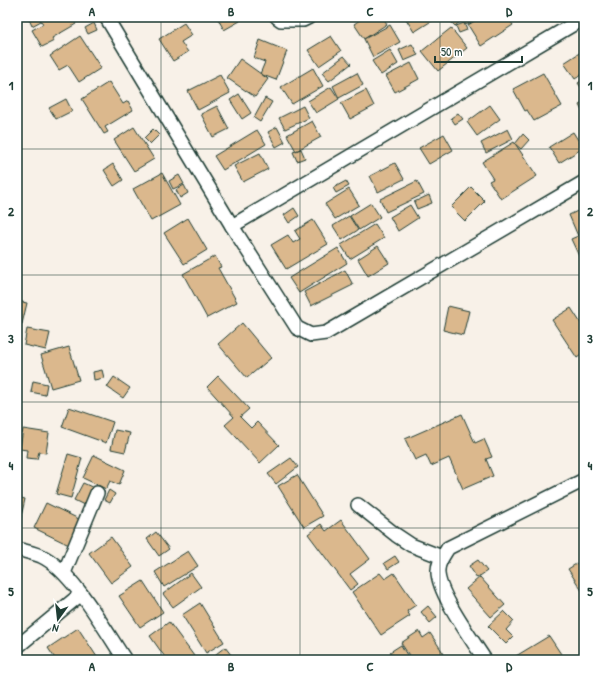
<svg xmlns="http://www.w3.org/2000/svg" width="601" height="677" font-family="'Patrick Hand',sans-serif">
<rect width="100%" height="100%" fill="#f8f1e8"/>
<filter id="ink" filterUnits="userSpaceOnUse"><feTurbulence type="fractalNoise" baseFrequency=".025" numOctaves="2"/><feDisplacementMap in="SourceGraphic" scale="8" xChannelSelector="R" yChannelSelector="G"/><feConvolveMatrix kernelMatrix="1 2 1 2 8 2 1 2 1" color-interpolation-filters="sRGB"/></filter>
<g filter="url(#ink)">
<g fill="#dbb88d" stroke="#1f3d34">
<polygon points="28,17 38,17 41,21 32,26"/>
<polygon points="39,17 72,17 76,24 52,38 54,41 42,47 32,30 43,24"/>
<polygon points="217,17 238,17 240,21 224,30"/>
<polygon points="364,17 383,17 387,24 364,39 354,24"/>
<polygon points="409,17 438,17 414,32 406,19"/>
<polygon points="447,17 460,17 462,20 455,26"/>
<polygon points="461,17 477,17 477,18 466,25"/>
<polygon points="477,17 508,17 513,25 481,46 468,25 478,19"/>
<polygon points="94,23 97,30 88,34 85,28"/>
<polygon points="184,23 192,35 181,42 188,52 173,61 159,39"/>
<polygon points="464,23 467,30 459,33 456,26"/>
<polygon points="390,25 400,42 373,57 364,39"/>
<polygon points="451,28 467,48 438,71 422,51"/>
<polygon points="80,36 101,68 79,82 68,65 59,70 50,56"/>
<polygon points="331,36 341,51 319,66 308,50"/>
<polygon points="260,40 287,51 276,80 260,74 265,62 254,58"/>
<polygon points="412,44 418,55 404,61 399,50"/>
<polygon points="390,50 398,64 381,75 372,61"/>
<polygon points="584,50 584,73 575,79 564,63"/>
<polygon points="344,56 351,64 329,81 322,73"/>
<polygon points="240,59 268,79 255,97 227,78"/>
<polygon points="411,63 419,79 395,92 386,76"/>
<polygon points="313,68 323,86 292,104 281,87"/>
<polygon points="357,73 363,85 339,98 333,86"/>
<polygon points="543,73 562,106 534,121 527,110 525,111 513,89"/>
<polygon points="220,75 230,93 198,110 188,91"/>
<polygon points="584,79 584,92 578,83"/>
<polygon points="109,82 123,104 128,101 133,110 105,127 108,132 104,134 82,99"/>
<polygon points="331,87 339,99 316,113 308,101"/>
<polygon points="366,90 374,106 350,119 341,103"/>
<polygon points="239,94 251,113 242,119 230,100"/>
<polygon points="265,98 272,102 260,122 254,118"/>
<polygon points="66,99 72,111 56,119 49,108"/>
<polygon points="584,102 584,115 579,105"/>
<polygon points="490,105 500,119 477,136 467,122"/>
<polygon points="217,106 229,129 213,137 201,114"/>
<polygon points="303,106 309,118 285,129 279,118"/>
<polygon points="458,113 463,119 455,124 451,118"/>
<polygon points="312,121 321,137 296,151 287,135"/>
<polygon points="134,127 154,159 134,171 114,140"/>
<polygon points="277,127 285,142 276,147 268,132"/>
<polygon points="153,129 159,135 150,144 144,138"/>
<polygon points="508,129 513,139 486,153 481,143"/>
<polygon points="257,130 266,144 223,170 214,156"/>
<polygon points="573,132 583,148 559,163 549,147"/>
<polygon points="444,134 453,150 429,164 419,148"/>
<polygon points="523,134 529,140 521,149 515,144"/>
<polygon points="514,142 537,176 501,199 489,181 493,179 482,162"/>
<polygon points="301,149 305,158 297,161 293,152"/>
<polygon points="260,153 268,169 243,182 234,166"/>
<polygon points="395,163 404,179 378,192 370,176"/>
<polygon points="113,164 123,180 114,186 104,170"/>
<polygon points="162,173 180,205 151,221 133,189"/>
<polygon points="179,175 184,184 173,189 169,181"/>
<polygon points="346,181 349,186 336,193 333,188"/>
<polygon points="417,181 424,194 386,212 380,199"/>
<polygon points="184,185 188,193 180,198 176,190"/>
<polygon points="471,187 485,201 465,221 451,207"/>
<polygon points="349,189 359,205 335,219 325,204"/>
<polygon points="429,195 432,203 417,209 414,202"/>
<polygon points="371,203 380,217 359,230 350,216"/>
<polygon points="410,205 418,218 398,231 390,217"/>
<polygon points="294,208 299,216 289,223 284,215"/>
<polygon points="584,208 584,267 571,239 578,236 569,215"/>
<polygon points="349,216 358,230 342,240 333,226"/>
<polygon points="188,218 207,250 184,264 164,233"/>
<polygon points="313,220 328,244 286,269 271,245 288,235 293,243 300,239 295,231"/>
<polygon points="375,224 384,238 350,259 341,245"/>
<polygon points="378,246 389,263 368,276 358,259"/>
<polygon points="338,248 347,263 299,293 289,278"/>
<polygon points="215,256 221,267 218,268 237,302 207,318 183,274"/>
<polygon points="345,270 353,285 311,306 304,292"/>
<polygon points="17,301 27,303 22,324 17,323"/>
<polygon points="448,306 469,311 463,335 443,330"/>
<polygon points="571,308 584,328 584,353 577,358 552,320"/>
<polygon points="242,323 271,358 247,378 218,344"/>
<polygon points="27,329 50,333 46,350 24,345"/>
<polygon points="69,347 79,380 51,388 41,355"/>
<polygon points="102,370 104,378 94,380 93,372"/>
<polygon points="218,376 249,409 240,417 251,428 257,422 279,445 260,463 225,425 234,417 207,387"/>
<polygon points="114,377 130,388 123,398 107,387"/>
<polygon points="33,381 47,384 45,395 31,392"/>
<polygon points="69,407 113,422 106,443 62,427"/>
<polygon points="462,414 475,443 484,439 492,457 486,459 493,476 463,489 449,458 431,466 426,455 415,460 405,439"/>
<polygon points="23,429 49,433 46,453 39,452 37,459 26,458 27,450 20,449"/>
<polygon points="115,430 130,433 125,452 111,449"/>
<polygon points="68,454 82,458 71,498 56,494"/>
<polygon points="94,455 125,470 119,485 110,481 106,489 83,478"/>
<polygon points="291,458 298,467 276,484 268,474"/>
<polygon points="297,475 323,516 304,527 278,486"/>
<polygon points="83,483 94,488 86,506 74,500"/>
<polygon points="109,490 115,494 110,503 104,500"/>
<polygon points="17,497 25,499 19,526 17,526"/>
<polygon points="46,503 81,520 69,545 34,528"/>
<polygon points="341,520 370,559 350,574 358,584 350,590 308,534 321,524 326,531"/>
<polygon points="156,532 169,549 159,556 147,539"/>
<polygon points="111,537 133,567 111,583 89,553"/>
<polygon points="188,551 198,566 164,587 155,572"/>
<polygon points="395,556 399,562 388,569 384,563"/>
<polygon points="584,559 584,594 568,569"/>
<polygon points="478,560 487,571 477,578 469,566"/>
<polygon points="191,573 201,587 173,607 163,594"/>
<polygon points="380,573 385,579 394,573 416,605 407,611 410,616 381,635 352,592"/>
<polygon points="480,577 505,605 491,617 466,589"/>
<polygon points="143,581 163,612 140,627 119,596"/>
<polygon points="200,603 224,642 206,653 182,615"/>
<polygon points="428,606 437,617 430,623 421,612"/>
<polygon points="504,611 514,621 506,630 513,637 506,644 488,626"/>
<polygon points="169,622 194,656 188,660 167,660 150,636"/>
<polygon points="78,628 97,657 93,660 56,660 48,648"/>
<polygon points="419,631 423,638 430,633 444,654 437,658 438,660 412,660 401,643"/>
<polygon points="549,636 565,660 519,660 516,656"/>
<polygon points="401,645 410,660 396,660 390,652"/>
<polygon points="225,647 235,660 220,660 216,654"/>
</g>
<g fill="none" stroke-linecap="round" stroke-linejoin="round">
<defs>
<g id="minor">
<polyline points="106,17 232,226 297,328 311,335 326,333 584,182"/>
<polyline points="277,17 281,20 303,20 309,17"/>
<polyline points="232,226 584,18"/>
<polyline points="358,505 396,535 411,545 442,557"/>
<path d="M17 549C25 551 33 553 41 556 72 570 105 630 125 660"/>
<polyline points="64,573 97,493"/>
<polyline points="17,647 81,594"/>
<path d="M485 660C473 641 436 591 438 570 438 562 444 555 448 548L584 480"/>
</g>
</defs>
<use href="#minor" stroke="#1f3d34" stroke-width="16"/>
<use href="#minor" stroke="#fff" stroke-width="13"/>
</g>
</g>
<path fill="none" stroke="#1f3d34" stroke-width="1" stroke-opacity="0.55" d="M161 17V660M300 17V660M440 17V660M17 149H584M17 275H584M17 402H584M17 528H584"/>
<rect width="601" height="677" fill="none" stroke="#fff" stroke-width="44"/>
<g transform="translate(58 619) rotate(195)" stroke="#ffffff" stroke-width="3" paint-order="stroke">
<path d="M0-3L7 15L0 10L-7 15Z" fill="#1f3d34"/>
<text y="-6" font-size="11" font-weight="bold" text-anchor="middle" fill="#1f3d34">N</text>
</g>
<path d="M435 56v6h87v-6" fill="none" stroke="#1f3d34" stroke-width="2"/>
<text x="441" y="56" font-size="12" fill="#1f3d34" stroke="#ffffff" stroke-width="3" paint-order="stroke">50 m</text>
<rect x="22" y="22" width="557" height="633" fill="none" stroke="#1f3d34" stroke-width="1.5"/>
<g font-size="13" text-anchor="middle" font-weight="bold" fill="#1f3d34">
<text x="92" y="16">A</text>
<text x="231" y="16">B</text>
<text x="370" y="16">C</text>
<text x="509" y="16">D</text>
<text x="11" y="90">1</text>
<text x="590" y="90">1</text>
<text x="11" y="216">2</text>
<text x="590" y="216">2</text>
<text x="11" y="343">3</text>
<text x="590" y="343">3</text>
<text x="11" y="470">4</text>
<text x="590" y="470">4</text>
<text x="11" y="596">5</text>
<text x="590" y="596">5</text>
<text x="92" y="671">A</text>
<text x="231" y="671">B</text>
<text x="370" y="671">C</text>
<text x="509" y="671">D</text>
</g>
</svg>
